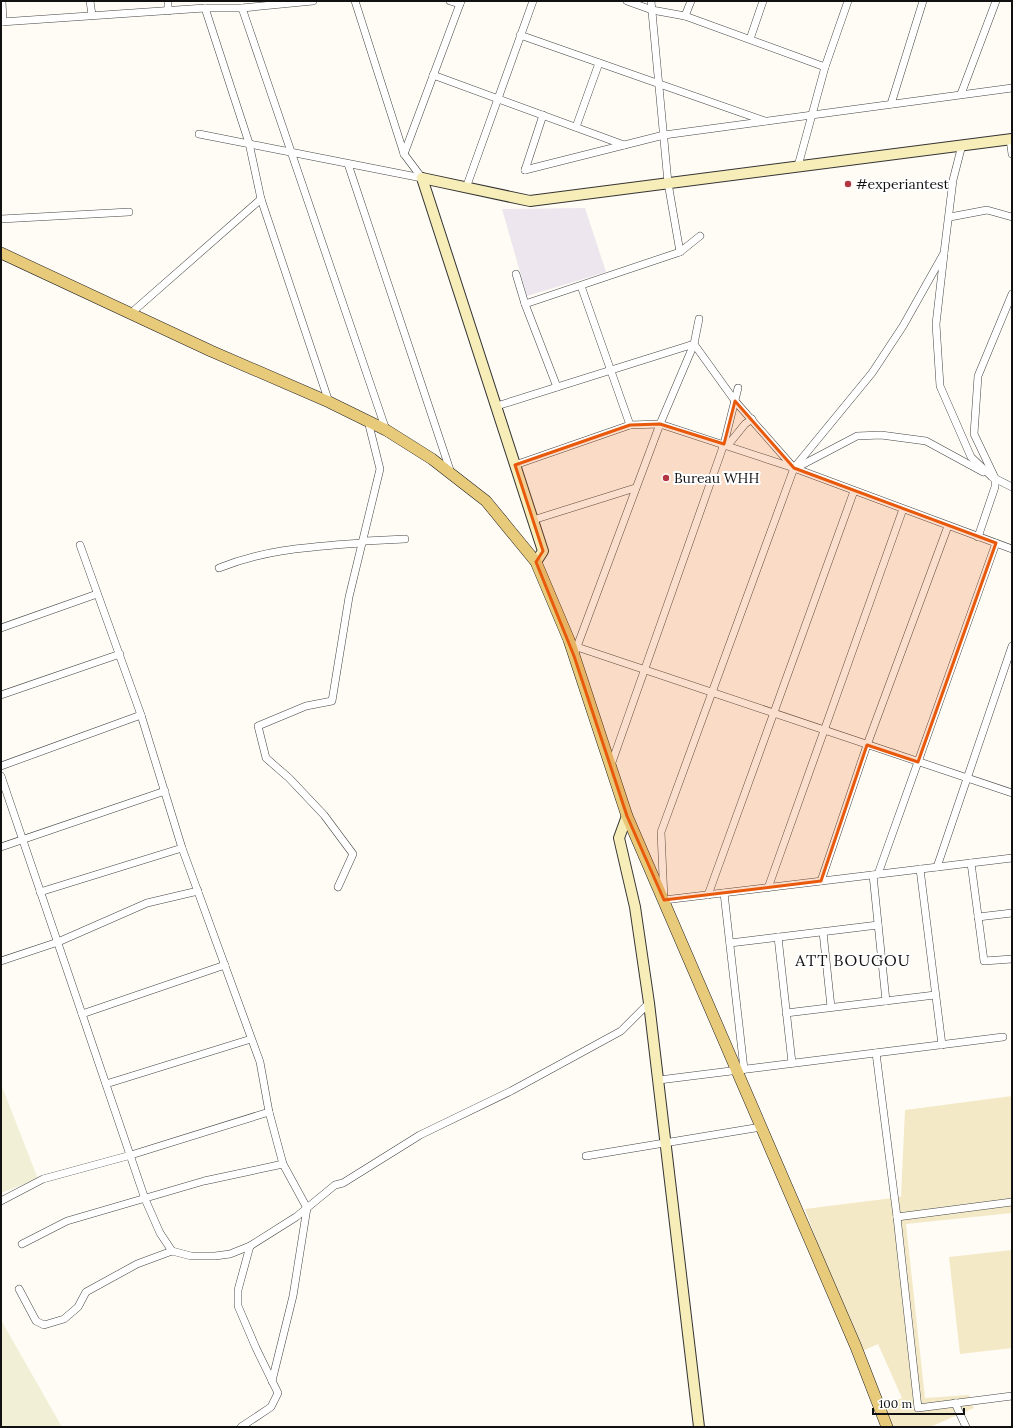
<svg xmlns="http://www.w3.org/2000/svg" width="1013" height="1428" font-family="Lora,serif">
<rect width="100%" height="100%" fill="#fefcf5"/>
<polygon fill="#ede6ee" points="585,208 606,272 527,296 502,209"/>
<g fill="#f2efd7">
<polygon points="1,1084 38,1179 1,1193"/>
<polygon points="1,1320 62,1427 1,1427"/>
</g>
<g fill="#f4e9c7">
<polygon points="1012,1096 1012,1213 906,1224 925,1398 969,1395 974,1408 930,1427 891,1427 881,1407 902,1398 878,1344 858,1353 805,1209 901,1197 905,1110"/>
<polygon points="1012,1250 1012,1348 960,1354 949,1257"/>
</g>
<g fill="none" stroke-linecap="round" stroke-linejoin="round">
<defs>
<g id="street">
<polyline points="2,1 3,22"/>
<polyline points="90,1 92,15"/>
<polyline points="168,1 168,11"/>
<polyline points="355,1 404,154 422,178"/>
<polyline points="450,1 460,4"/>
<polyline points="627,1 652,10 685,16 825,67"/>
<polyline points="651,1 668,183 680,252 700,236"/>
<polyline points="205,8 249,143 261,199 329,402"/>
<polyline points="242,8 386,430"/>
<polyline points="685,16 691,1"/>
<polyline points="1,22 205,8 242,8 313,1"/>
<polyline points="520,35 765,121"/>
<polyline points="750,39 763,1"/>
<polyline points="433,75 624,145"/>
<polyline points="961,94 996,1"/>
<polyline points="891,104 923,1"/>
<polyline points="576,127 599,63"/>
<polyline points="199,134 422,178"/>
<polyline points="1010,139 1012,154"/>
<polyline points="962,145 953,180 944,253 903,326 872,373 794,468 661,832 664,900 1012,858"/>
<polyline points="404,154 461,1"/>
<polyline points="348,164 451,473"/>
<polyline points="798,166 825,67 848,1"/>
<polyline points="525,170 664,135 1012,88"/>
<polyline points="525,170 543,115"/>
<polyline points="466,188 533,1"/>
<polyline points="950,217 987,210 1012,217"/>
<polyline points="1,219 129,212"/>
<polyline points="944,254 936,324 940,386 971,457 991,476"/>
<polyline points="516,274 525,304 557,387"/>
<polyline points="581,286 630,425"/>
<polyline points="525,304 680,252"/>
<polyline points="130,314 261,199"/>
<polyline points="497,406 694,344 735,401 794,468"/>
<polyline points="728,445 745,424 752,419"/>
<polyline points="515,465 630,425 660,424 794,468 1012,549"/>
<polyline points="798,467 857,436 881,435 926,441 983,472"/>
<polyline points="992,477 1012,487"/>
<polyline points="533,520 635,488"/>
<polyline points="978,537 995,487 995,478 974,434 978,376 1012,294"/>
<polyline points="80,545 141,715 182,848 260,1062 269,1112 283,1164 307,1208 293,1296 272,1381"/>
<path d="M219 568C266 549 310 547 360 543L365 541 405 539"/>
<polyline points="1,628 97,594"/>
<polyline points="577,647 1012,793"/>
<polyline points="575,652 660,424 694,344 699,319"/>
<polyline points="1,695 120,654"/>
<polyline points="611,765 724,444 738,388"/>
<polyline points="1,766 141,715"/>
<polyline points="1,776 145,1199 160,1233 172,1251"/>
<polyline points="1,847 165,791"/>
<polyline points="971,863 984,961 1012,959"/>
<polyline points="937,867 1012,646"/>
<polyline points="920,869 942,1045"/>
<polyline points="878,874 996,543"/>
<polyline points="873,875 886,1001"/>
<polyline points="821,881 867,745 948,526"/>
<polyline points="338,887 353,854 324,815 289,778 266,758 258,726 306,706 332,701 349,597 380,469 368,421"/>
<polyline points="768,888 903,509"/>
<polyline points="40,892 182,848"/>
<polyline points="724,893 744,1069"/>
<polyline points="708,895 854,491"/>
<polyline points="978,917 1012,913"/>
<polyline points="823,932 831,1007"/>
<polyline points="778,937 792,1063"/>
<polyline points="730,943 878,925"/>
<polyline points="1,961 58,942 147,903 198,891"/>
<polyline points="786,1013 935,995"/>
<polyline points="82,1014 225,965"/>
<polyline points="876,1053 897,1217 918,1408 1012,1396"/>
<polyline points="659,1080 1003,1037"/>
<polyline points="106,1084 251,1039"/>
<polyline points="586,1156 761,1127"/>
<polyline points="1,1201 43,1179 131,1155 269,1112"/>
<polyline points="897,1217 1012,1202"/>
<polyline points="22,1244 67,1221 204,1181 283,1164"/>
<polyline points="19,1289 36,1321 44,1325 64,1319 78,1307 86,1292 137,1264 172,1251 191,1256 215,1256 230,1254 250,1246 296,1217 335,1185 343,1183 420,1135 511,1091 621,1031 649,1003"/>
<polyline points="955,1403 966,1427"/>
<polyline points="241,1427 271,1407 278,1393 256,1348 238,1306 238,1290 250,1246"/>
</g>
<g id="secondary">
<polyline points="422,178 530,201 1012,139"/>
<polyline points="422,178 543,551 536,562"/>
<polyline points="627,816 619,838 635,907 649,1003 699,1427"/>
</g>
<polyline id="primary" points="1,253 211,351 329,402 386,430 432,459 486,501 536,562 569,640 627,816 856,1347 887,1427"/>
</defs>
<use href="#street" stroke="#444" stroke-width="8"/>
<use href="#secondary" stroke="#333" stroke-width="12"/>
<use href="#primary" stroke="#222" stroke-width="12"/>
<use href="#street" stroke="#fff" stroke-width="7"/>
<use href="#secondary" stroke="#f6edb8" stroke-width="10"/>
<use href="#primary" stroke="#e8ca7b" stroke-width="11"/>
</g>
<path fill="#e8590c" fill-opacity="0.2" stroke="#e8590c" stroke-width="3" stroke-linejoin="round" d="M735 401 794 468 996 543 918 762 867 745 821 881 664 900 627 816 574 656 536 562 543 551 515 465 630 425 660 424 724 444Z"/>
<g fill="#b13842" stroke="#fff" stroke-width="1.5">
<circle cx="848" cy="184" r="4"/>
<circle cx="666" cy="478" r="4"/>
</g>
<g text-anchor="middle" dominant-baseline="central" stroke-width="4" stroke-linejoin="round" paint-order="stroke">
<g font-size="14" fill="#111" stroke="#fff" text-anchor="start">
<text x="856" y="184">#experiantest</text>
<text x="674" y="478">Bureau WHH</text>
</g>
<g font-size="16" letter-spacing="1" fill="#111" stroke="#fff">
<text x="853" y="960">ATT BOUGOU</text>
</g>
</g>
<rect width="1013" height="1428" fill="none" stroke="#111111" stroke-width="4"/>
<path d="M873 1408v6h91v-6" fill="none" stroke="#111111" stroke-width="2"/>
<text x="879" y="1408" font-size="12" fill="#111111" stroke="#ffffff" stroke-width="3" paint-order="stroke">100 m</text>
</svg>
